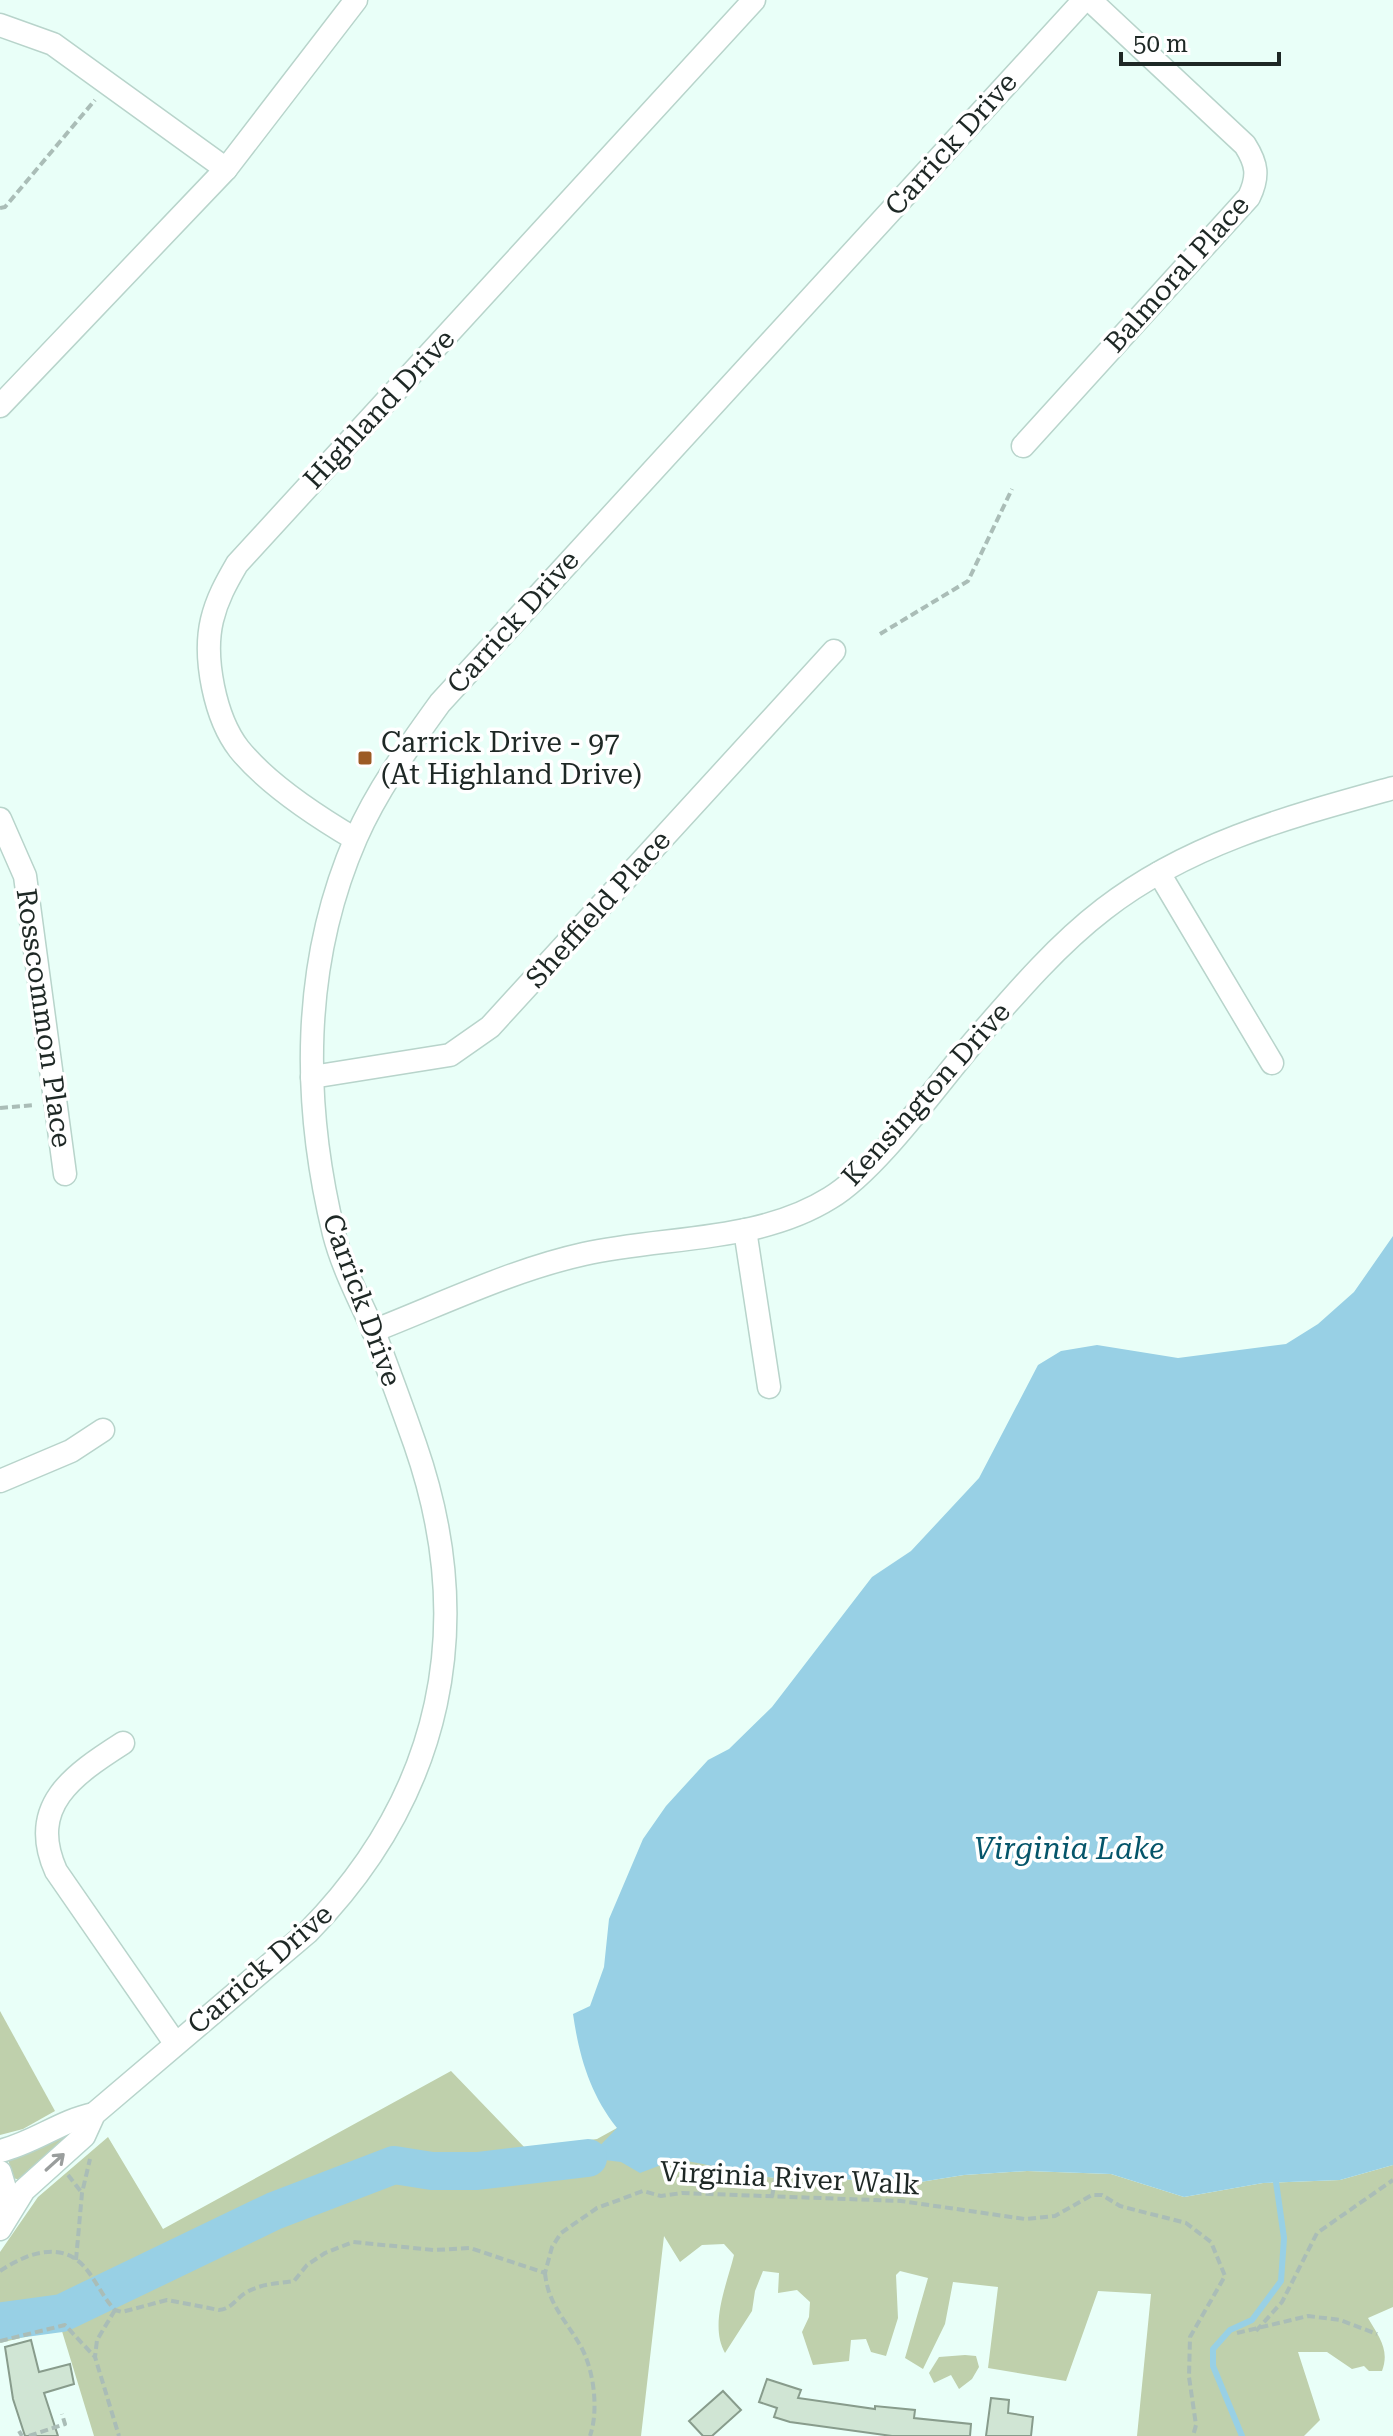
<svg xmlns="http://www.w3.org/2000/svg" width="1393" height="2436" font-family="'Roboto Serif',serif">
<rect width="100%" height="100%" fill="#e9fff8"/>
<g fill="#bfd0ac">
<polygon points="0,2011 55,2111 23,2129 0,2135"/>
<path d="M451 2071 526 2149 597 2139 617 2128 625 2147 779 2179 823 2176 895 2186 964 2175 1027 2171 1111 2174 1184 2197 1263 2183 1340 2180 1393 2165V2307L1368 2318C1379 2337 1390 2350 1382 2371H1369L1364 2366 1352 2369 1327 2352H1298L1320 2420 1304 2436H1137L1151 2294 1098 2291 1066 2381 988 2368 998 2287 953 2282 945 2324 923 2369 905 2358 928 2278 900 2271 896 2275 898 2318 886 2356 871 2352 866 2339 851 2340 849 2361 813 2365 802 2332 809 2317 810 2302 797 2290 778 2293 779 2273 763 2271 755 2291 752 2311 725 2353C709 2325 727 2284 734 2255L724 2244 702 2245 680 2262 664 2236 641 2436H94L61 2328 0 2343V2252L38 2197 108 2137 163 2229Z"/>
<path d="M71 2132 20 2180 13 2178 8 2159C34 2156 50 2134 71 2132Z"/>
<polygon points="965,2355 976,2356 979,2367 972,2379 959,2389 951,2375 934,2383 929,2373 939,2357"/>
</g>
<path fill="#98d0e5" d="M1393 1236V2165L1340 2180 1263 2183 1184 2197 1111 2174 1027 2171 964 2175 895 2186 823 2176 779 2179 677 2159 640 2173 621 2162 588 2158 617 2128C590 2094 579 2056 573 2014L590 2006 604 1967 609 1919 643 1839 666 1806 708 1760 729 1749 772 1707 872 1577 911 1551 979 1478 1038 1365 1061 1351 1097 1345 1178 1358 1286 1344 1318 1324 1354 1292Z"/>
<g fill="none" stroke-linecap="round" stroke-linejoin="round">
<g stroke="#98d0e5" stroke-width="6">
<polyline points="0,2320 3,2321"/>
<polyline points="1242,2436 1213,2366 1213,2349 1230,2330 1252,2320 1281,2281 1284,2238 1276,2182"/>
</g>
<polyline stroke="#98d0e5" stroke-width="38" points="3,2321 62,2313 274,2211 394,2165 432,2171 477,2171 588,2158"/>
</g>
<g fill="#d0e5d4" stroke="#889c8c" stroke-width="2">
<polygon points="31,2340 39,2372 70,2364 74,2384 44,2393 58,2436 25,2436 13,2399 5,2347"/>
<polygon points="767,2379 801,2390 798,2398 875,2409 875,2406 915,2410 914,2418 971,2424 970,2436 892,2436 790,2422 774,2417 777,2408 759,2402"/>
<polygon points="723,2391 741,2410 712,2436 703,2436 689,2421"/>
<polygon points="991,2398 1009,2400 1008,2413 1033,2417 1031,2436 986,2436"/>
</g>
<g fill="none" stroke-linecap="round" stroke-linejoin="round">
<defs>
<g id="minor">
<polyline points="0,25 53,44 226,169"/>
<polyline points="0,406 226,169 356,0"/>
<path d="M1023 446 1249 197C1259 176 1257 164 1245 145L1090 0"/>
<polyline points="0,819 25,876 65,1174"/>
<path d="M355 839C316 816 268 785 239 749 215 718 203 658 212 620 217 599 226 583 237 564L754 0"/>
<polyline points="1159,873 1272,1063"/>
<polyline points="312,1077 450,1055 490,1027 834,651"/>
<polyline points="745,1230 769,1387"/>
<path d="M373 1331C442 1304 512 1270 584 1254 664 1236 758 1243 830 1198 878 1169 938 1083 977 1038 1016 993 1057 945 1104 909 1189 843 1292 816 1393 788"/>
<polyline points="0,1481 71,1451 103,1430"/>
<path d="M123 1743C73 1775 27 1806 56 1871L175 2043"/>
<path d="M0 2151C34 2143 60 2121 94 2114"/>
<polyline points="0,2172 11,2208"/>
<path d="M0 2229 24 2190 84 2136 94 2114 308 1932C443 1794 478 1625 415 1444 402 1407 388 1369 374 1332 360 1300 343 1269 334 1234 302 1103 301 964 356 838 377 790 409 746 440 703L1084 0"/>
</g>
</defs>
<use href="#minor" stroke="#b8d4cb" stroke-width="25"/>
<g stroke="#aabdb7" stroke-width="4" stroke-dasharray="8 4" stroke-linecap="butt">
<polyline points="0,208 5,207 95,100"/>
<polyline points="880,634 968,581 1012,489"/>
<polyline points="0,1108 34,1105"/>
<polyline points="68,2175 82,2193"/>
<polyline points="772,2197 777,2169"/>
<polyline points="76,2260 82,2193 90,2159"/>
<path d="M0 2271C21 2257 53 2242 77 2260 93 2272 101 2296 115 2310L122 2312 167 2300 219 2310C232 2309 236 2298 247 2292 263 2283 277 2284 294 2281L307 2265 325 2253 353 2242 434 2250 470 2248 545 2273 552 2247 561 2233 597 2208 643 2191 661 2196 682 2193 901 2201 1025 2219 1055 2216 1092 2195H1102L1120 2206 1186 2223 1211 2242 1225 2276 1190 2337 1189 2377 1196 2425 1193 2436"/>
<path d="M545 2273C548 2304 565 2319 580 2345 594 2369 599 2410 590 2436"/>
<polyline points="115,2310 97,2340 95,2357 119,2436"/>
<polyline points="1256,2331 1282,2302 1317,2233 1393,2180"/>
<polyline points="1237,2333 1308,2316 1340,2320 1377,2334"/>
<polyline points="0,2341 65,2325 95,2357"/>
<polyline points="19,2431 22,2436"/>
<polyline points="29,2436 65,2424 62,2414"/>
</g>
<use href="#minor" stroke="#fff" stroke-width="22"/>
</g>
<defs><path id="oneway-shaft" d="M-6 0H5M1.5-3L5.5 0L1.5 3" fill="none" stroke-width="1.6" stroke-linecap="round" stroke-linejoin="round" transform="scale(2)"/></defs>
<use stroke="#9a9e9d" href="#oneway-shaft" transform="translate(55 2162) rotate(-42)"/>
<rect fill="#9c5b25" stroke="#fff" stroke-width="3" x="357" y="750" width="16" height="16" rx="4"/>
<g text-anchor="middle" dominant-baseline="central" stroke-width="7" stroke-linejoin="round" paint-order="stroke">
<g font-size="28" fill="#1e2825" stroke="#fff">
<text transform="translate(951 144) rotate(-48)">Carrick Drive</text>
<text transform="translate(1177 274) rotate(-48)">Balmoral Place</text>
<text transform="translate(379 409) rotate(-47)">Highland Drive</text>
<text transform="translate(513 622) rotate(-48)">Carrick Drive</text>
<text transform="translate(598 909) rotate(-48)">Sheffield Place</text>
<text transform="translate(44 1018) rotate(82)">Rosscommon Place</text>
<text transform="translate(926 1094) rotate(-48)">Kensington Drive</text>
<text transform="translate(362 1300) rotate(70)">Carrick Drive</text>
<text transform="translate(260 1969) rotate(-41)">Carrick Drive</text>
<text transform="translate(790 2178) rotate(3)">Virginia River Walk</text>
</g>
<g font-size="28" fill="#1e2825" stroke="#fff" text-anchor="start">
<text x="381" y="742">Carrick Drive - 97<tspan x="381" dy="32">(At Highland Drive)</tspan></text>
</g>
<g font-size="30" font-style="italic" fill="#05556a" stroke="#fff">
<text x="1069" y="1848">Virginia Lake</text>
</g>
</g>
<path d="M1121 52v12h158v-12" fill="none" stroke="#1e2825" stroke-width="4"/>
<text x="1133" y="52" font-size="24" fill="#1e2825" stroke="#ffffff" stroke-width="6" paint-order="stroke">50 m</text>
</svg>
